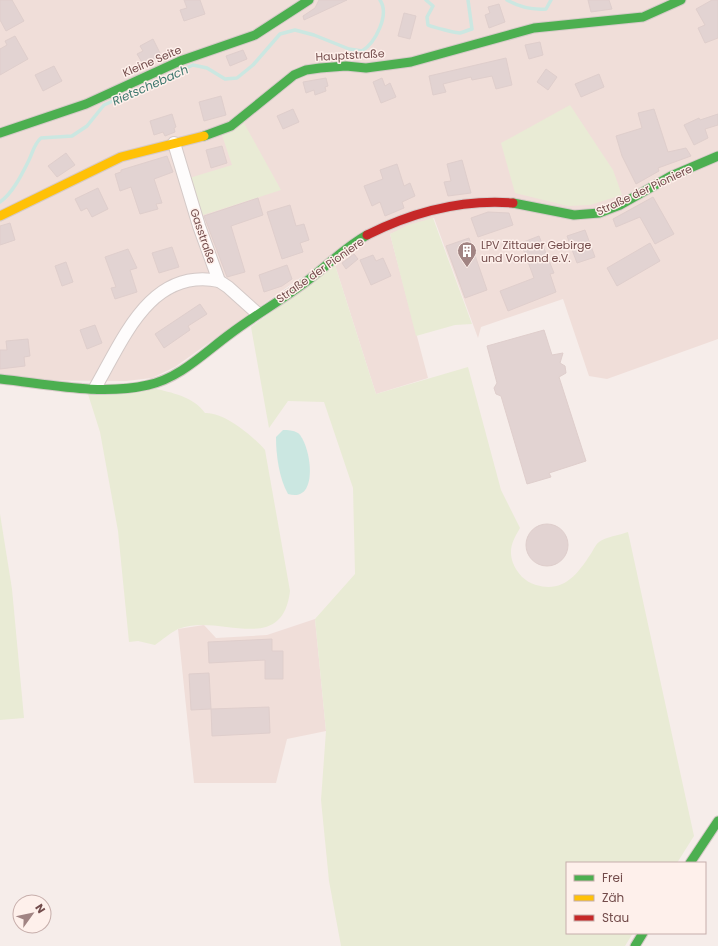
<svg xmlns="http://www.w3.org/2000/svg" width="718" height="946" font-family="Poppins,sans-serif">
<rect width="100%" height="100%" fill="#f6edea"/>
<g fill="#f0ded9">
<polygon points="0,0 718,0 718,339 607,379 589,376 563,299 481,327 478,338 434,218 390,234 428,378 376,394 335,265 300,278 175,367 152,378 126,381 0,380"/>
<polygon points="315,619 326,731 287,739 276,783 194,783 178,629 204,625 216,638 267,635"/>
</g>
<g fill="#e9ebd5">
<polygon points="570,105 613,170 622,195 590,205 568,206 515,193 501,143"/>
<polygon points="244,123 281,190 197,217 186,179 232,165 222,135"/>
<polygon points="433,218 472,324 455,325 416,336 390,234 408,225"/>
<path d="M335 265 376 394 468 367 501 490 520 528C513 540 508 549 513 563 517 573 525 582 536 585 563 593 577 575 590 555 593 551 595 545 599 542 605 537 620 535 628 532L694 836 677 863H567V933H633L625 946H341L329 881 321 800 326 731 315 619 355 574 353 488 324 402 288 401 269 428 251 327Z"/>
<path d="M153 388C172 393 193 396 205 413 224 412 253 436 265 450L290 591C282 658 218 612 178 629 170 633 162 640 155 645L138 641 129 642 118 531 100 432 87 391Z"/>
<polygon points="0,514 12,589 24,718 0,720"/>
</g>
<path fill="#cbe7e1" d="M283 430C288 430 293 430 298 433 311 444 320 504 288 494 279 478 276 455 276 437Z"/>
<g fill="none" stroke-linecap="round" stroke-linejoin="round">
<g stroke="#cbe7e1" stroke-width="3.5">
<path d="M426 0 433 6 427 17 428 25C432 27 456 33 460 33 464 32 468 30 472 29L468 0"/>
<path d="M507 0C519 7 532 10 546 9L551 0"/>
<path d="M0 202C13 193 22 174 29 160 33 152 34 144 41 138L72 136 87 126 104 105 193 65 207 68 225 79 237 78 253 65 280 34 295 30 314 35 349 49 362 51C375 43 390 15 380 0"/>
</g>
</g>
<g fill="#e2d3d2" stroke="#dfcecc">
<polygon points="0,0 12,0 24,21 6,31 0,20"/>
<polygon points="184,0 200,0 205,14 184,21 180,10 187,8"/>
<polygon points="319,0 347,0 304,20 303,16 315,8"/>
<polygon points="588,0 609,0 612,9 591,12"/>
<polygon points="712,0 718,0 718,38 705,43 698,28 705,25 696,9"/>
<polygon points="499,4 505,22 489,28 485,15 490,13 488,7"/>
<polygon points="404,13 416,16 410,39 398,36"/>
<polygon points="15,36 28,59 0,75 0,49 7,45 5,41"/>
<polygon points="153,39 161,55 143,64 137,54 143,51 140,46"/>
<polygon points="540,42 543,55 529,59 525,45"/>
<polygon points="243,50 247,59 230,66 226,56"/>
<polygon points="506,58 512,85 496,89 492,76 472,80 471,77 443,84 446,92 433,95 429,76"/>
<polygon points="54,66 62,81 43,91 35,75"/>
<polygon points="546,69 557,77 548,90 537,82"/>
<polygon points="599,74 604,87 581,97 575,84"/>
<polygon points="326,78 328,86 325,87 326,91 315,95 314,90 306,93 303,82"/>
<polygon points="382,78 385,86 390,83 396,97 381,103 373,82"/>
<polygon points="221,96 226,115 204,121 199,102"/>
<polygon points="293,109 299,122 283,129 277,116"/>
<polygon points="654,109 668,152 686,148 691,156 658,168 659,171 636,184 622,156 616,136 642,128 638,113"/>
<polygon points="172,114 176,127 174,128 175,132 165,136 163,132 154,135 150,121"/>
<polygon points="718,114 718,125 705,129 708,138 694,145 684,125 699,118 700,120"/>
<polygon points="222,146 227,163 211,168 206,150"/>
<polygon points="66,153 75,165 57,177 48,166"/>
<polygon points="167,156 173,172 154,179 162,203 156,204 158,209 140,214 131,187 120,191 115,174 121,172 121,170"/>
<polygon points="462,160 471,193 448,196 444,182 451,181 447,164"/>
<polygon points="397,164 404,186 410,183 415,196 402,202 404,208 385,216 380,202 372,206 364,186 383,179 380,170"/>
<polygon points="98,188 108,209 92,217 87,208 81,211 75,199"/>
<polygon points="653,197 674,234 655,244 640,217 616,227 613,219"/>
<polygon points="258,198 263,215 231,226 245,272 227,277 204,216"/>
<polygon points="290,205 296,226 304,224 309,240 300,243 303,252 282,259 267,212"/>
<polygon points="488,212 509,213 513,225 478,237 471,218"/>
<polygon points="10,223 15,240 0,245 0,226"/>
<polygon points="585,230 595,257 577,263 567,236"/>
<polygon points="539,236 554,273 550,274 556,292 508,311 500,291 534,278 521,243"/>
<polygon points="469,238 487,290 465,298 446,246"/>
<polygon points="650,243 660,261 617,286 607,268"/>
<polygon points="172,247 179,267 159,273 152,253"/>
<polygon points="128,249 137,268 130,270 137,292 115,299 111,288 116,287 105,257"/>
<polygon points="354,254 358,259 346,269 342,263"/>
<polygon points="373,255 376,261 383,258 391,276 371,285 360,260"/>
<polygon points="66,262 73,282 62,286 55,266"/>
<polygon points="287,265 292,279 282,286 264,292 259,275"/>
<polygon points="200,304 207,314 188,326 190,330 164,348 155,334"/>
<polygon points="95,325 102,343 87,349 80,330"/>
<polygon points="544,330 552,355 563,353 560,363 565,366 566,373 559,377 586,461 549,473 551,477 527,484 501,396 496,394 494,388 497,383 487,346"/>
<polygon points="28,339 30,356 24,357 25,366 0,369 0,350 7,350 6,341"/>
<circle cx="547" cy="545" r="21"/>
<polygon points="272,639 272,651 283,651 283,679 265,679 265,660 209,663 208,642"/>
<polygon points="209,673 211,709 191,710 189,674"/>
<polygon points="269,707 270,733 212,736 211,709"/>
</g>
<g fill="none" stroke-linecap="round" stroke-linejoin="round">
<defs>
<g id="street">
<polyline points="174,143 199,226 219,281 228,287 257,313"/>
<path d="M95 388C123 340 150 267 219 281"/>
</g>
<g id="fast">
<polyline points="0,133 86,104 180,61 255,35 309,0"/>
<polyline points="204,136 231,126 294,75 306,70 320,68 346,66 366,68 411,62 534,28 643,17 681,0"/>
<polyline points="513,203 574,215 599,213 620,205 671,176 718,156"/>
<path d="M0 379C48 384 100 396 148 385 180 378 204 353 230 334 255 315 282 300 307 281 328 265 344 248 367 235"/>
<polyline points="690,863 718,821"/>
<polyline points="635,946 643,933"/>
</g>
<polyline id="slow" points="0,216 121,157 204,136"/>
<path id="jam" d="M367 235C413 212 461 199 513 203"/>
</defs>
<use href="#street" stroke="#d4c9c7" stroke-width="14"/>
<use href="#fast" stroke="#d6cac8" stroke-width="11"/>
<use href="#slow" stroke="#d6cac8" stroke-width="11"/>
<use href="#jam" stroke="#d6cac8" stroke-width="11"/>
<use href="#street" stroke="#fefcfc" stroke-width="12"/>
<use href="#fast" stroke="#4caf50" stroke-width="9"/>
<use href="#slow" stroke="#ffc107" stroke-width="9"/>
<use href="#jam" stroke="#c62828" stroke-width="9"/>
</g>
<defs>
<symbol id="building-pin" viewBox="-11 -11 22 30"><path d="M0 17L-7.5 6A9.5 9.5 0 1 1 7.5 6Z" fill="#a18483" stroke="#fef0eb"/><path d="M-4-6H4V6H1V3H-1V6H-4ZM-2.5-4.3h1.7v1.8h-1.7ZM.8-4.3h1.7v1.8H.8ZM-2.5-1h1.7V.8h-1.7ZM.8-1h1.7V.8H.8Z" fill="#fff"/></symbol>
</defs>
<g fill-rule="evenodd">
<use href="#building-pin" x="456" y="240" width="22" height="30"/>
</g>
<g text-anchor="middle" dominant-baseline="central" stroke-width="3" stroke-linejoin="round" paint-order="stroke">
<g font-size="11" fill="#734c4b" stroke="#fef0eb">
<text transform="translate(350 55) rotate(-3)">Hauptstraße</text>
<text transform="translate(152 61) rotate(-23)">Kleine Seite</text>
<text transform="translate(644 190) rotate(-25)">Straße der Pioniere</text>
<text transform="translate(203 236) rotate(71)">Gasstraße</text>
<text transform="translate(320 270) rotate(-35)">Straße der Pioniere</text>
</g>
<g font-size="11" fill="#734c4b" stroke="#fef0eb" text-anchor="start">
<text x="481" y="245">LPV Zittauer Gebirge<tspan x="481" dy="13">und Vorland e.V.</tspan></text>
</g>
<g font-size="12" font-style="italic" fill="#3f786f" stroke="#fef0eb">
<text transform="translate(150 85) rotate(-24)">Rietschebach</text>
</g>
</g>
<rect x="566" y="862" width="140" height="72" fill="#fef0eb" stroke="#c6aeab"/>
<rect x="574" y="875" width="20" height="6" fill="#4caf50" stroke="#c6aeab"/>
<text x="602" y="882" font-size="12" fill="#734c4b">Frei</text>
<rect x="574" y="895" width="20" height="6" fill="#ffc107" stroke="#c6aeab"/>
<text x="602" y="902" font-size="12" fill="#734c4b">Zäh</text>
<rect x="574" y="915" width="20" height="6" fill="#c62828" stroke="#c6aeab"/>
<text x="602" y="922" font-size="12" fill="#734c4b">Stau</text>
<g transform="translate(32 914) rotate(57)"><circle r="19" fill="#fef0eb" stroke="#c6aeab"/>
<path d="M0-3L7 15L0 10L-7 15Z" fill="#a18483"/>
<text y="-6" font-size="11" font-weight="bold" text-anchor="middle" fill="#734c4b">N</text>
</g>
</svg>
